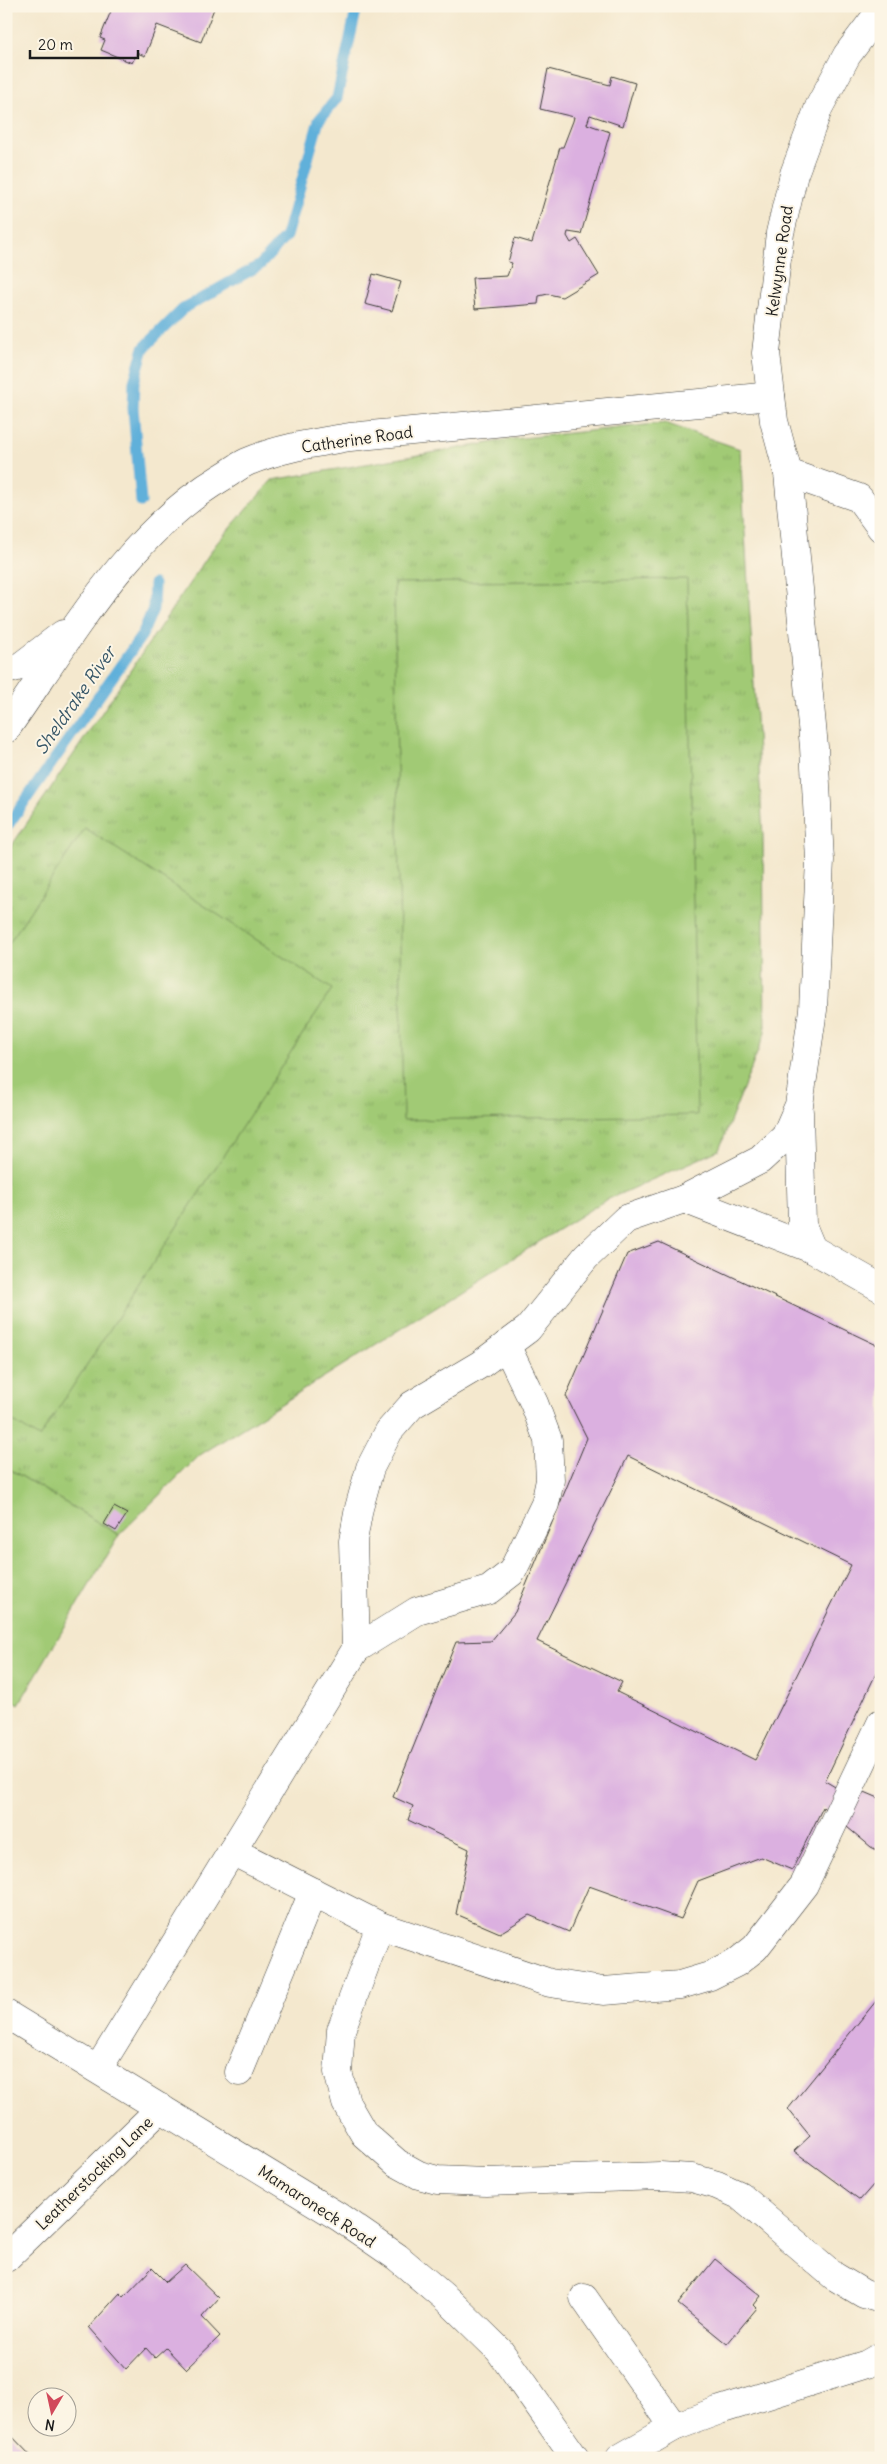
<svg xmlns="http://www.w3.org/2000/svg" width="887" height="2464" font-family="Delius,sans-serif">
<defs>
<pattern id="grass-tufts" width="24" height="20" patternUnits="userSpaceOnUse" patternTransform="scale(1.25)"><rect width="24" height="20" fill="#a1ca75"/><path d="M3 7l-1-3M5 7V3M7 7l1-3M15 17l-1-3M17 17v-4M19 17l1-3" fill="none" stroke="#8aad65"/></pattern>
</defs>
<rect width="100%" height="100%" fill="#fcf5e5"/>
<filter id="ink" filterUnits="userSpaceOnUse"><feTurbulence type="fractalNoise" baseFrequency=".02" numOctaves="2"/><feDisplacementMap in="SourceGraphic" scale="10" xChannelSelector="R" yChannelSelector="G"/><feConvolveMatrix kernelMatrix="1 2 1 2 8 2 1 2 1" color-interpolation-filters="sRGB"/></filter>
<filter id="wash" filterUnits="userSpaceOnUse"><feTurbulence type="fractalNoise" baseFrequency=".0096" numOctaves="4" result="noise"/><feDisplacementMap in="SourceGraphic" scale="20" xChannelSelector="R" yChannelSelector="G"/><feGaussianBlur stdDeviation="1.12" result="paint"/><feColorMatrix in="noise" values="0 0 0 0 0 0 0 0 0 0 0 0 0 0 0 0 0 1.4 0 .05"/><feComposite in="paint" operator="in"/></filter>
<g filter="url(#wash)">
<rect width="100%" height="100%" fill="#f4e8ce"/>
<polygon fill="url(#grass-tufts)" stroke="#5e7348" points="665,423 740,449 763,836 765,1033 719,1150 604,1201 200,1455 119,1535 6,1467 6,854 216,544 272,480 513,439"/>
<g fill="#a1ca75" stroke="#5e7348">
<polygon points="687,579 697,1115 403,1120 394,583"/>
<polygon points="85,828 332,989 39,1438 6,1417 6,948"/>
<polygon points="6,1467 119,1535 19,1704 6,1696"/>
</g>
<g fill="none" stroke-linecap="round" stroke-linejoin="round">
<g stroke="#60b0da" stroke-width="11">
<polyline points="141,502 133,408 134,382 144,348 183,309 260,265 286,236 319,120 337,98 357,6"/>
<polyline points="6,828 142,635 153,609 154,584"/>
</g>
</g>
<g id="blocks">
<g fill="#dbb0e0" fill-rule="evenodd">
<polygon points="113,6 215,6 201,42 157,25 145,56 137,53 132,63 101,50 105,40 100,38"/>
<polygon points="548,69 610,85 612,76 635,83 623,126 590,115 587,124 610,132 581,234 568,232 567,236 571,243 577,239 599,275 562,297 548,294 539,296 538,304 475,309 472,278 507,276 512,263 508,262 515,238 532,243 560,147 563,147 573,121 574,117 540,109"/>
<polygon points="373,274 401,282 392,311 365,304"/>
<path d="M659 1242 881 1347V1663L825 1781 854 1798 860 1790 881 1799V1852L871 1847 823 1807 792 1870 761 1857 698 1881 681 1919 589 1886 569 1932 529 1915 500 1933 456 1914 469 1849 408 1820 413 1806 393 1797 456 1642 491 1641 515 1612 587 1438 566 1396 627 1254ZM628 1456 851 1565 755 1760 617 1692 622 1682 537 1641Z"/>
<polygon points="114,1507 127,1514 116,1531 104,1524"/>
<polygon points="881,1995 881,2176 860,2200 794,2151 810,2136 788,2109"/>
<polygon points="715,2259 761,2296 754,2305 757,2308 727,2344 678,2304"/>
<polygon points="185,2265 219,2298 202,2317 220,2336 186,2369 166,2348 155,2358 146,2348 126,2369 89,2327 120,2293 124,2297 152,2268 166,2282"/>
<polygon points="6,2430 33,2458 6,2458"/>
</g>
</g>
</g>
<g filter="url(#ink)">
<use href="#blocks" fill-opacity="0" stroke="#3c3b37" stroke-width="1"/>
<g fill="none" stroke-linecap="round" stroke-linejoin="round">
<defs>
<g id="minor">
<polyline points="788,473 859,498 881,528"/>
<polyline points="6,670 21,666 63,634"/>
<path d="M6 729C68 641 127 534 221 478 230 473 238 466 247 462 279 448 315 443 350 437L771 396"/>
<polyline points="799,1112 802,1225 812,1249"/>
<polyline points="684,1199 812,1249 881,1288"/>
<polyline points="356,1649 417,1611 489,1590 512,1572 545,1504 550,1480 548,1440 534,1403 506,1345"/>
<polyline points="232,1851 356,1649 353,1541 359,1508 370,1468 389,1431 412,1405 481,1364 528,1329 586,1257 626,1219 684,1199 760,1160 785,1137 799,1105 813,1010 820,860 814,747 788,473 774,421 766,353 780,233 794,174 819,107 847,55 881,10"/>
<polyline points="380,1926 550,1983 603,1991 680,1985 710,1976 736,1963 755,1948 804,1885 881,1723"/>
<polyline points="6,2014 339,2217 397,2257 450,2302 499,2350 575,2458"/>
<polyline points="98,2069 232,1851 380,1926 341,2030 338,2072 346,2103 364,2134 397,2163 419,2175 437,2180 486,2182 660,2176 692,2178 717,2185 739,2195 834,2276 864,2294 881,2299"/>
<polyline points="239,2072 313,1892"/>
<polyline points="6,2258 161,2108"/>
<polyline points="584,2298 674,2427"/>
<polyline points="620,2458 674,2427 720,2410 867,2364 881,2356"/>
</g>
</defs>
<use href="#minor" stroke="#3c3b37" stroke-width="29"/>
<use href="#minor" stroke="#fff" stroke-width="28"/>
</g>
</g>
<g text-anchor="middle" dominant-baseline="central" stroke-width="4" stroke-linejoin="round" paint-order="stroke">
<g font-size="16" fill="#1c1c1c" stroke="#fcf5e5">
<text transform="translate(779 261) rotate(-82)">Kelwynne Road</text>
<text transform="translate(357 439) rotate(-8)">Catherine Road</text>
<text transform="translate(94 2173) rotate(-44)">Leatherstocking Lane</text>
<text transform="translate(317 2206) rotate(33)">Mamaroneck Road</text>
</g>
<g font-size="18" font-style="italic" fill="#375768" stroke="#fcf5e5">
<text transform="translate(75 700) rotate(-55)">Sheldrake River</text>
</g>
</g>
<rect width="887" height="2464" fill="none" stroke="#fcf5e5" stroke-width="25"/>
<g transform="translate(52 2412) rotate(189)"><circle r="24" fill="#fcf5e5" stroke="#a29e95"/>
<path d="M0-4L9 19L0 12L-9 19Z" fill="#d1495b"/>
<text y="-8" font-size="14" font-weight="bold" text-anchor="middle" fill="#1c1c1c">N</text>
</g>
<path d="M30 50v8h108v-8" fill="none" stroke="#1c1c1c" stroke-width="2.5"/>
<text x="38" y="50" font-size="15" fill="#1c1c1c" stroke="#fcf5e5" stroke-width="4" paint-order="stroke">20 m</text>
</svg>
